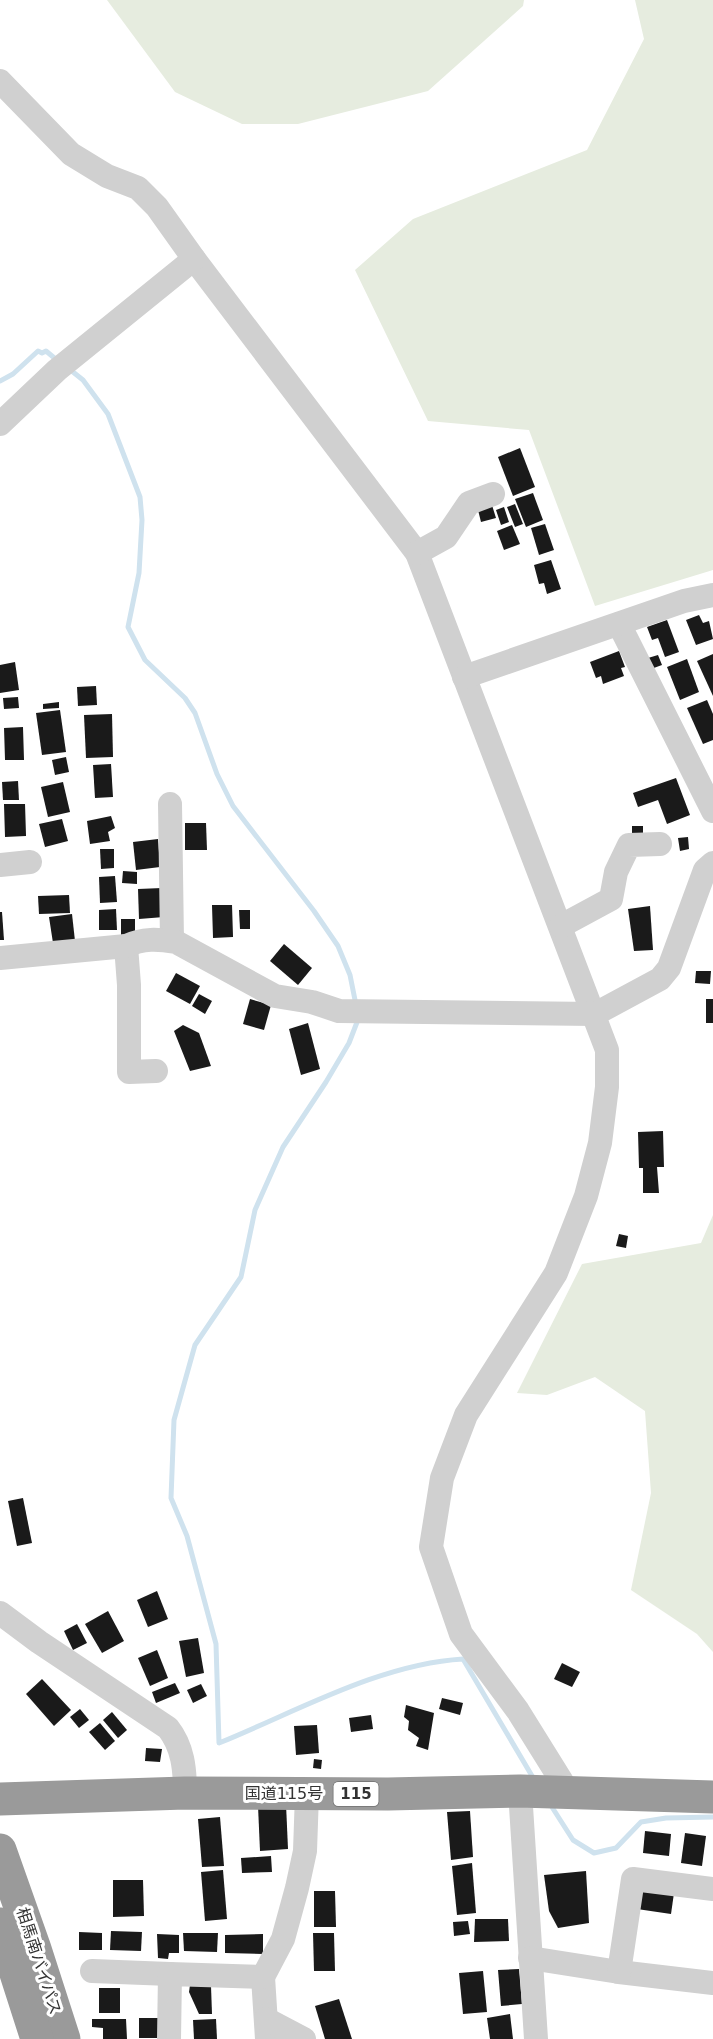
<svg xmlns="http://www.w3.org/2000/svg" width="713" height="2039" font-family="'DejaVu Sans','Noto Sans JP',sans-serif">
<rect width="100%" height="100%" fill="#fff"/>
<g fill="#e6ecdf">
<polygon points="107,0 524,0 523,6 428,91 298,124 242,124 175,92"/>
<polygon points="635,0 713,0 713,570 595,606 529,430 428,421 355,270 413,219 587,150 644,39"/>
<polygon points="713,1215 713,1652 697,1634 631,1590 651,1493 645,1411 595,1377 547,1395 517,1393 582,1264 701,1243"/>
</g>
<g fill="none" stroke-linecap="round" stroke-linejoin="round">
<g stroke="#cfe2ee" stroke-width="5">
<polyline points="68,368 83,380 108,414 140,497 142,520 139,573 128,627 145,660 185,698 195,713 217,774 233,806 314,911 338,946 350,975 356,1005"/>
<polyline points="0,381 13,374 38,351 42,353 46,351 58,361"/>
<path d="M359 1017 349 1043 326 1082 283 1147 255 1210 241 1277 195 1345 174 1420 171 1498 187 1536 216 1644 219 1743C296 1712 379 1664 463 1659L535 1781"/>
<polyline points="550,1804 573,1840 594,1853 616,1848 641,1822 666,1818 713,1817"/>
</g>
</g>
<g fill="#1a1a1a">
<polygon points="520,448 535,487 513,496 498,457"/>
<polygon points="533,493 543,520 526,527 515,499"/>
<polygon points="491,502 496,518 481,522 477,506"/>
<polygon points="515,504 523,524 515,527 507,507"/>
<polygon points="504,507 509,522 501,525 496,510"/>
<polygon points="545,524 554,550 539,555 531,528"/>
<polygon points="512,525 520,544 504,550 497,531"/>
<polygon points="551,560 561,589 547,594 544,583 539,584 534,565"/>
<polygon points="699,615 703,623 709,621 713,639 696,645 686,620"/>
<polygon points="667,620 679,652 665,657 658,638 652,640 647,627"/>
<polygon points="619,651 625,667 621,668 624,676 603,684 601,676 596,678 590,662"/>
<polygon points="713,654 713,696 697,661"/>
<polygon points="658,655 662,665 651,669 648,658"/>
<polygon points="687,659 699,692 680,700 667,667"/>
<polygon points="15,662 19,690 0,693 0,665"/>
<polygon points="96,686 97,705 78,706 77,687"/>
<polygon points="18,697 19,708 4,709 3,698"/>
<polygon points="707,700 713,714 713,740 703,744 687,708"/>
<polygon points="59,702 59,708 43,709 43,704"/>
<polygon points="60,710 66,752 42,755 36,713"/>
<polygon points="112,714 113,757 86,758 84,715"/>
<polygon points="23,727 24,760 5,760 4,728"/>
<polygon points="66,757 69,772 55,775 52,760"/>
<polygon points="111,764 113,797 95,798 93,765"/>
<polygon points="676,778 690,815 667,824 658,800 638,807 633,793"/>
<polygon points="18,781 19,800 3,800 2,782"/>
<polygon points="63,782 70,812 48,817 41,787"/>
<polygon points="4,804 25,804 26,836 5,837"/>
<polygon points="111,816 115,828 108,832 110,841 90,844 87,821"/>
<polygon points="62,819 68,841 45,847 39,824"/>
<polygon points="185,823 206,823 207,850 185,850"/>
<rect x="632" y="826" width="11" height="9"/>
<polygon points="688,837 689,849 680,851 678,838"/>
<polygon points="158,839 160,867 136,870 133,842"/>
<polygon points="100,849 114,849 114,868 101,869"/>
<polygon points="123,871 137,872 137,884 122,883"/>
<polygon points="115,876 117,902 100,903 99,877"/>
<polygon points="162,888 164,917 139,919 138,889"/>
<polygon points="69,895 70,913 39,914 38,896"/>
<polygon points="212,905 232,905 233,937 213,938"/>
<polygon points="650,906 653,950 634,951 628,909"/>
<polygon points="116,909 117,930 99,930 99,910"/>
<polygon points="239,910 250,910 250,929 240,929"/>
<polygon points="0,912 2,912 4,940 0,940"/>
<polygon points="72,914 75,941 53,943 49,917"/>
<polygon points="121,919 135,919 135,934 121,935"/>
<polygon points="284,944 312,968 298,985 270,961"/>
<polygon points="696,971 711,971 710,984 695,983"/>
<polygon points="176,973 200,986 190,1004 166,991"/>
<polygon points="199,994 212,1001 205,1014 192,1006"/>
<polygon points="250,999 271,1005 264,1030 243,1024"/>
<rect x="706" y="999" width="7" height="24"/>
<polygon points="308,1023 320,1069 301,1075 289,1029"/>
<polygon points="183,1025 199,1033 211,1066 190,1071 174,1031"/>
<polygon points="663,1131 664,1167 657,1167 659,1193 643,1193 643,1168 639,1168 638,1132"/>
<polygon points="619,1234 628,1236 626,1248 616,1246"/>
<polygon points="23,1498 32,1543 17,1546 8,1501"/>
<polygon points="157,1591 168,1619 148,1627 137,1600"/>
<polygon points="108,1611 124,1641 102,1653 85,1624"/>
<polygon points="77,1624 87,1643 73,1650 64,1631"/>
<polygon points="198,1638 204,1673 186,1677 179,1641"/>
<polygon points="157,1650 168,1678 150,1686 138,1658"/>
<polygon points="562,1663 580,1672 572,1687 554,1679"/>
<polygon points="42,1679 71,1710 54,1726 26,1694"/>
<polygon points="175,1683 180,1693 156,1703 152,1692"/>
<polygon points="201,1684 207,1696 193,1703 187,1690"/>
<polygon points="442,1698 463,1703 460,1715 439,1709"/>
<polygon points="406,1705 434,1713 428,1750 416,1746 419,1738 408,1730 409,1721 404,1717"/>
<polygon points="80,1709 89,1720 79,1728 70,1717"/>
<polygon points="112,1712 127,1730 118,1738 103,1720"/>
<polygon points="371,1715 373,1729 351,1732 349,1718"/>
<polygon points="100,1723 115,1741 105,1750 89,1732"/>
<polygon points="317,1725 319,1753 296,1755 294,1726"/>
<polygon points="146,1748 162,1749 160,1762 145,1761"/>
<polygon points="314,1759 322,1760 321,1769 313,1768"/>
<polygon points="286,1804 288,1849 260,1851 258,1806"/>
<polygon points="470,1811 473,1857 451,1860 447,1812"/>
<polygon points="220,1817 224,1866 202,1867 198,1819"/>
<polygon points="645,1831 671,1834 669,1856 643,1853"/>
<polygon points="685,1833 706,1836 702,1866 681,1863"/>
<polygon points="271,1856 272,1872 242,1873 241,1858"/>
<polygon points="472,1863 476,1913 457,1915 452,1866"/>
<polygon points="223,1870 227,1919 205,1921 201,1872"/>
<polygon points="586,1871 589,1923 558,1928 549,1911 544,1875"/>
<polygon points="113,1880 143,1880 144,1916 113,1917"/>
<polygon points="640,1889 674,1893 671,1914 637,1909"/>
<polygon points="314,1891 335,1891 336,1927 314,1927"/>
<polygon points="475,1919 508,1919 509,1941 474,1942"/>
<polygon points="468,1921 470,1934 454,1936 453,1922"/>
<polygon points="111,1931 142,1932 141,1951 110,1950"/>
<polygon points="79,1932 102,1933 102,1950 79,1950"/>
<polygon points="183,1933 218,1933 217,1952 184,1951"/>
<polygon points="313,1933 334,1933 335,1971 314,1971"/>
<polygon points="157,1934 179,1935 179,1953 169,1953 168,1959 158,1958"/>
<polygon points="263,1934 263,1954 225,1953 225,1935"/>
<polygon points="519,1969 522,2004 501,2006 498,1970"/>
<polygon points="483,1971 487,2012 463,2014 459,1973"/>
<polygon points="190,1985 211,1986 212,2014 199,2014 189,1992"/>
<rect x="99" y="1988" width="21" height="25"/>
<polygon points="339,1999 352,2039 325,2039 315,2006"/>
<polygon points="510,2014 513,2039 490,2039 487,2018"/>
<rect x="139" y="2018" width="20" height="20"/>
<polygon points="92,2019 126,2019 127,2039 103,2039 103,2028 92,2027"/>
<polygon points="216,2019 217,2039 194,2039 193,2020"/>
</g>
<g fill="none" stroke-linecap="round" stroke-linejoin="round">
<g stroke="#d0d0d0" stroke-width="24">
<polyline points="0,81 71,154 107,176 138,188 157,207 194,259 417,553 607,1050 607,1087 600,1143 586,1196 556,1273 466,1415 442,1478 431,1547 461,1634 518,1711 569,1793"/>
<polyline points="0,424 57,370 194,259"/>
<polyline points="417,553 446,537 469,503 493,494"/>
<polyline points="619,624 713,811"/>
<polyline points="464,677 684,601 713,595"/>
<polyline points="170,804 172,941"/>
<polyline points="0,865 30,862"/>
<polyline points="561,926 611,899 616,872 629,845 660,844"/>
<polyline points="126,946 129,985 129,1072 156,1071"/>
<path d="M0 958 126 946C143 938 158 939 176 942L275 996 312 1002 339 1011 595 1014 660 979 669 968 705 870 713 863"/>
<path d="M0 1613 39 1642 168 1728C183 1747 185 1769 185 1793"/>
<polyline points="520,1791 536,2039"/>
<polyline points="530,1958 619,1972 713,1983"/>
<polyline points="92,1971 170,1974"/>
<polyline points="619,1972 633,1879 713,1889"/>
<polyline points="263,1977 267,2039"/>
<polyline points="266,2019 304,2039"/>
<polyline points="169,2039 170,1974 263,1977 283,1939 297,1888 305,1851 307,1794"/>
</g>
<g stroke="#9a9a9a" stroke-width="33">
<polyline points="0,1799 185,1793 388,1794 520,1791 713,1797"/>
<polyline points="0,1850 35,1949 64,2039"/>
<polyline points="0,1924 37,2039"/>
</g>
</g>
<g text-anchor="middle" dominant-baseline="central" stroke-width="6" stroke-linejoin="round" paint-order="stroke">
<rect fill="#fff" stroke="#707070" stroke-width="1.5" x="333.5" y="1782" width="45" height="24" rx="4.5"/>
<g font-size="15" font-weight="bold" fill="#333">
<text x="356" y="1794">115</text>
</g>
<g font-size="16" fill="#333" stroke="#fff">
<text x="284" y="1793">国道115号</text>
<text transform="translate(39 1961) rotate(72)">相馬南バイパス</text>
</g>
</g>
</svg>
